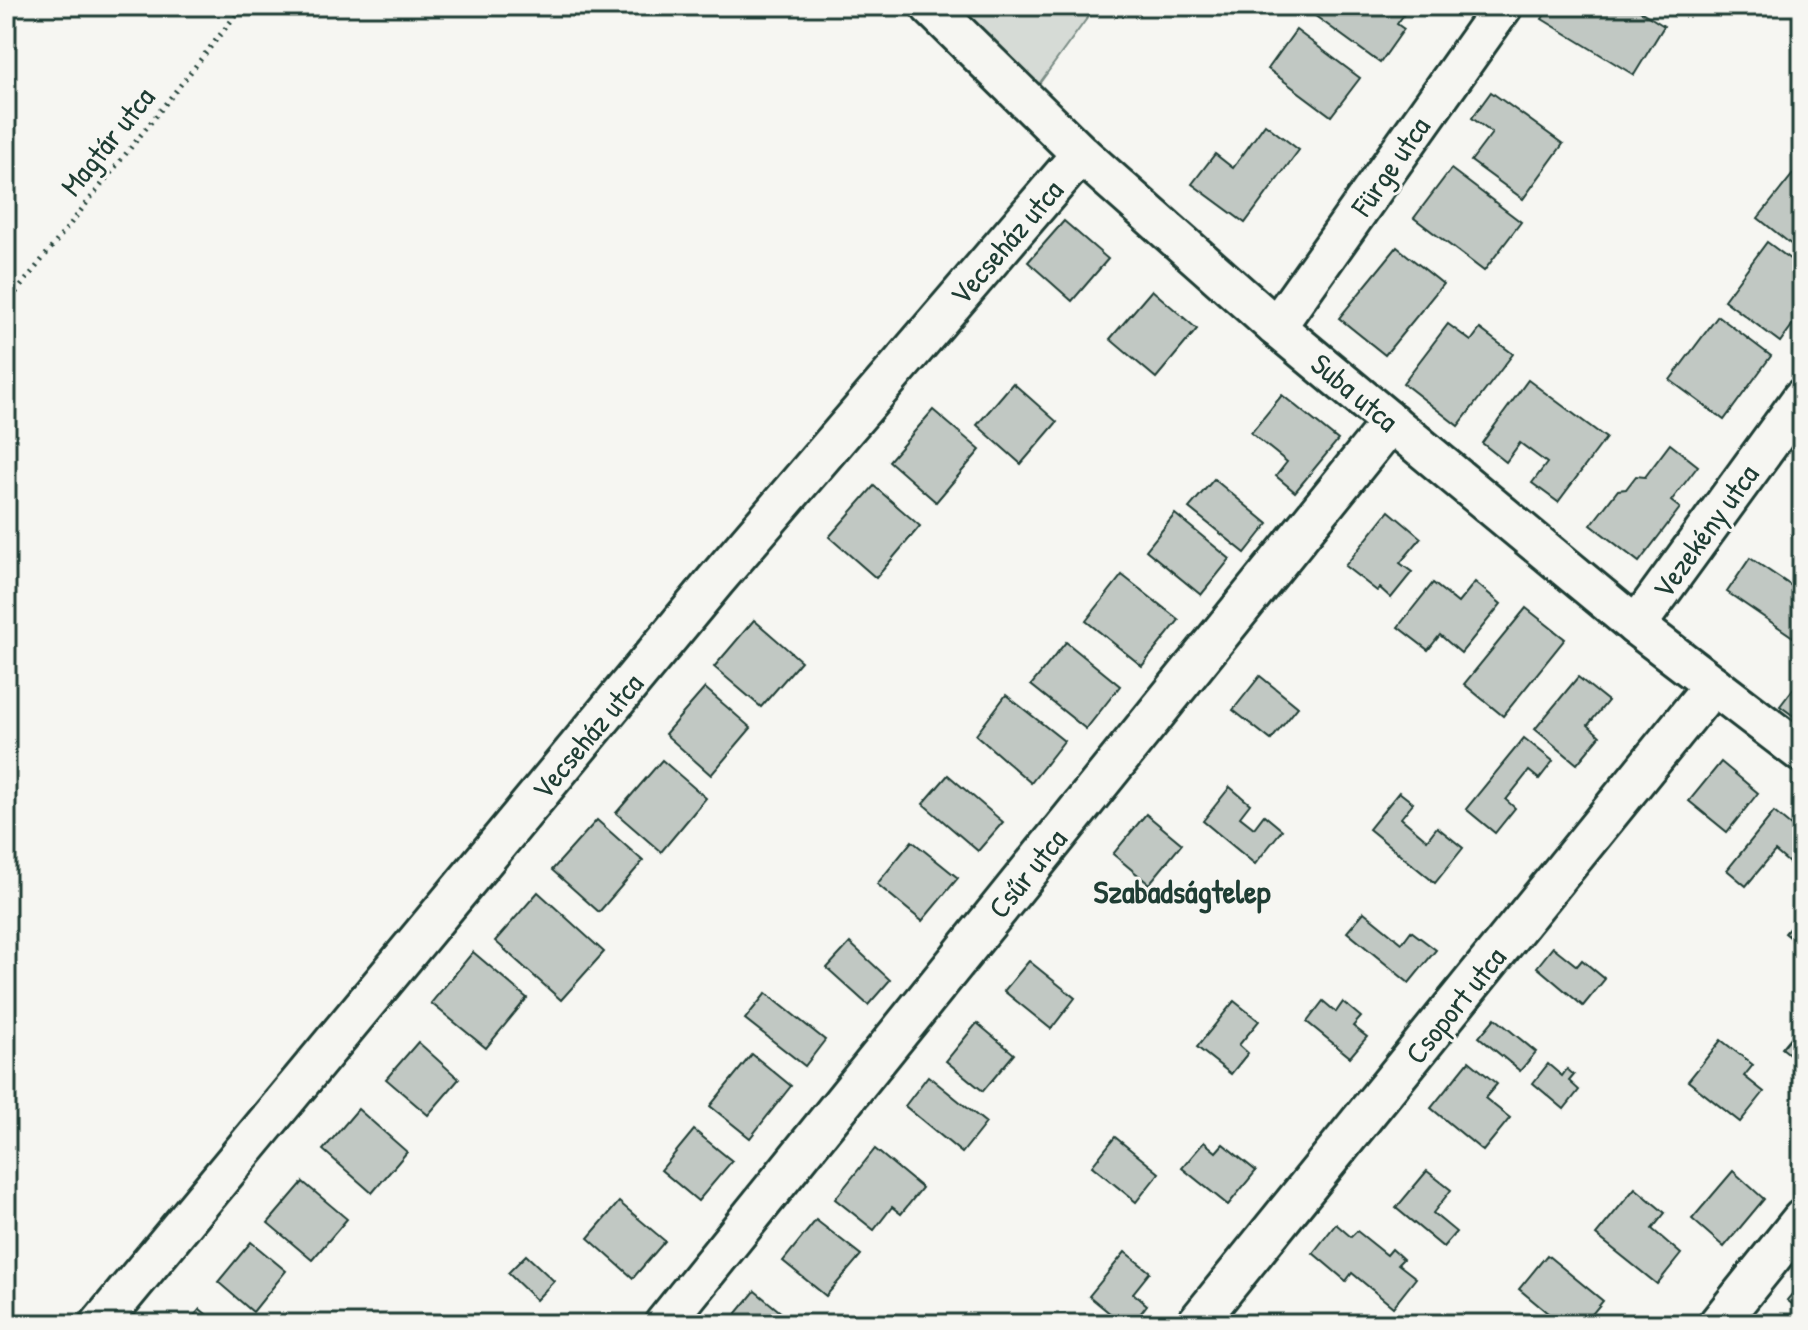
<svg xmlns="http://www.w3.org/2000/svg" width="1808" height="1330" font-family="'Patrick Hand',sans-serif">
<rect width="100%" height="100%" fill="#f6f6f2"/>
<filter id="ink" filterUnits="userSpaceOnUse"><feTurbulence type="fractalNoise" baseFrequency=".0125" numOctaves="2"/><feDisplacementMap in="SourceGraphic" scale="16" xChannelSelector="R" yChannelSelector="G"/><feConvolveMatrix kernelMatrix="1 2 1 2 8 2 1 2 1" color-interpolation-filters="sRGB"/></filter>
<g filter="url(#ink)">
<polygon fill="#d6dbd6" stroke="#7a8c85" stroke-width="2" points="959,6 1096,6 1039,84"/>
<g fill="#c1c8c3" stroke="#1f3d34" stroke-width="2">
<polygon points="1410,6 1397,24 1404,29 1380,63 1303,7"/>
<polygon points="1550,6 1632,6 1664,26 1634,75 1542,19"/>
<polygon points="1296,30 1360,78 1331,116 1268,69"/>
<polygon points="1491,92 1563,144 1523,199 1471,161 1492,133 1472,118"/>
<polygon points="1265,124 1299,150 1245,223 1192,184 1215,154 1233,168"/>
<polygon points="1801,164 1802,164 1802,253 1758,218"/>
<polygon points="1451,169 1521,222 1484,271 1414,218"/>
<polygon points="1064,221 1108,259 1072,301 1028,262"/>
<polygon points="1767,242 1802,268 1802,312 1780,342 1724,300"/>
<polygon points="1397,247 1443,284 1385,355 1339,318"/>
<polygon points="1152,290 1197,329 1156,378 1110,339"/>
<polygon points="1718,316 1771,356 1724,420 1670,380"/>
<polygon points="1448,324 1471,341 1480,329 1513,354 1458,426 1403,383"/>
<polygon points="1528,380 1606,438 1558,502 1532,483 1547,463 1520,443 1506,462 1482,443"/>
<polygon points="1013,383 1057,422 1021,464 977,425"/>
<polygon points="1282,395 1338,440 1295,492 1276,476 1287,462 1251,433"/>
<polygon points="933,410 980,450 936,502 889,461"/>
<polygon points="1670,444 1698,466 1671,501 1680,508 1639,562 1591,525 1618,490 1626,489 1636,476 1645,477"/>
<polygon points="1214,479 1268,524 1245,553 1189,508"/>
<polygon points="874,486 920,526 876,578 829,537"/>
<polygon points="1389,511 1421,538 1400,563 1412,572 1391,598 1380,588 1377,591 1345,566"/>
<polygon points="1175,514 1230,559 1201,595 1146,550"/>
<polygon points="1750,558 1802,593 1802,623 1793,637 1727,592"/>
<polygon points="1122,575 1179,620 1142,666 1086,621"/>
<polygon points="1475,582 1501,604 1461,653 1440,635 1428,650 1398,627 1433,583 1458,603"/>
<polygon points="1526,608 1565,639 1503,716 1464,684"/>
<polygon points="754,620 801,661 761,707 714,667"/>
<polygon points="1066,642 1120,686 1086,729 1031,685"/>
<polygon points="1260,676 1298,707 1271,740 1233,710"/>
<polygon points="1578,677 1608,701 1588,725 1600,736 1577,764 1535,729"/>
<polygon points="1799,681 1802,683 1802,722 1780,706"/>
<polygon points="705,688 751,728 711,775 665,734"/>
<polygon points="1006,695 1064,741 1031,783 976,735"/>
<polygon points="1524,738 1553,761 1539,779 1529,771 1506,800 1515,808 1495,833 1466,809"/>
<polygon points="662,760 706,798 661,852 616,813"/>
<polygon points="1721,762 1758,793 1727,832 1689,801"/>
<polygon points="948,775 1003,822 978,851 923,804"/>
<polygon points="1230,787 1250,804 1240,817 1254,828 1264,815 1282,830 1255,864 1203,821"/>
<polygon points="1399,792 1413,803 1401,818 1427,840 1437,827 1463,848 1435,883 1369,829"/>
<polygon points="1774,812 1802,835 1802,874 1775,851 1746,886 1727,870"/>
<polygon points="1146,814 1182,844 1149,884 1113,854"/>
<polygon points="597,820 643,861 599,912 552,870"/>
<polygon points="912,841 958,878 922,921 877,884"/>
<polygon points="538,892 604,952 561,1000 495,941"/>
<polygon points="1364,912 1402,943 1411,931 1436,950 1409,983 1347,932"/>
<polygon points="1802,913 1802,947 1785,933"/>
<polygon points="850,943 890,980 868,1005 827,968"/>
<polygon points="1553,947 1577,966 1582,960 1605,979 1583,1006 1537,967"/>
<polygon points="473,952 527,998 486,1048 431,1003"/>
<polygon points="1029,961 1075,998 1051,1029 1004,991"/>
<polygon points="766,993 825,1040 805,1066 745,1019"/>
<polygon points="1234,1001 1259,1021 1239,1045 1248,1053 1231,1074 1197,1047"/>
<polygon points="1323,1001 1336,1012 1343,1002 1361,1017 1353,1026 1367,1037 1350,1057 1307,1022"/>
<polygon points="1495,1018 1536,1052 1520,1071 1479,1037"/>
<polygon points="977,1023 1014,1054 983,1091 946,1061"/>
<polygon points="1802,1024 1802,1064 1782,1048"/>
<polygon points="1721,1040 1753,1065 1744,1076 1764,1092 1740,1122 1688,1081"/>
<polygon points="418,1042 459,1079 428,1115 386,1079"/>
<polygon points="752,1054 791,1086 750,1138 710,1106"/>
<polygon points="1469,1061 1497,1084 1485,1098 1510,1118 1483,1151 1431,1108"/>
<polygon points="1548,1064 1562,1076 1567,1069 1574,1075 1569,1081 1579,1090 1564,1109 1533,1083"/>
<polygon points="928,1076 986,1123 962,1153 905,1106"/>
<polygon points="358,1109 407,1152 372,1193 323,1150"/>
<polygon points="694,1130 732,1161 698,1201 661,1170"/>
<polygon points="1115,1137 1159,1173 1136,1202 1092,1166"/>
<polygon points="1204,1142 1216,1152 1223,1144 1256,1171 1228,1205 1182,1168"/>
<polygon points="875,1149 922,1188 901,1214 892,1207 874,1230 835,1199"/>
<polygon points="1427,1171 1451,1190 1433,1213 1456,1232 1443,1247 1396,1208"/>
<polygon points="1733,1171 1764,1199 1724,1247 1692,1219"/>
<polygon points="303,1182 347,1219 312,1260 268,1223"/>
<polygon points="1635,1188 1665,1213 1652,1229 1681,1254 1657,1284 1596,1235"/>
<polygon points="619,1202 665,1241 633,1278 588,1238"/>
<polygon points="816,1220 861,1255 826,1296 783,1261"/>
<polygon points="1336,1224 1351,1237 1357,1231 1387,1255 1392,1249 1403,1259 1398,1264 1416,1278 1393,1307 1352,1273 1346,1281 1313,1253"/>
<polygon points="251,1242 286,1271 253,1312 218,1282"/>
<polygon points="1125,1252 1150,1272 1133,1293 1147,1305 1132,1324 1123,1324 1089,1296"/>
<polygon points="526,1255 554,1281 536,1300 508,1273"/>
<polygon points="1547,1255 1603,1301 1584,1324 1561,1324 1519,1289"/>
<polygon points="1802,1282 1802,1312 1787,1300"/>
<polygon points="755,1291 795,1324 728,1324"/>
<polygon points="200,1309 218,1324 187,1324"/>
</g>
<g fill="none" stroke-linecap="round" stroke-linejoin="round">
<defs>
<g id="minor">
<polyline points="930,6 1081,154 1276,327 1636,626 1802,753"/>
<polyline points="1276,327 1503,6"/>
<polyline points="1636,626 1802,398"/>
<polyline points="100,1324 716,580 1081,154"/>
<polyline points="664,1324 1391,422"/>
<polyline points="1196,1324 1713,685"/>
<polyline points="1718,1324 1802,1219"/>
</g>
</defs>
<use href="#minor" stroke="#1f3d34" stroke-width="44"/>
<polyline stroke="#1f3d34" stroke-width="5" stroke-dasharray="2 6" stroke-linecap="butt" points="6,305 243,6"/>
<use href="#minor" stroke="#f6f6f2" stroke-width="38"/>
</g>
</g>
<g text-anchor="middle" dominant-baseline="central" stroke-width="6" stroke-linejoin="round" paint-order="stroke">
<g font-size="30" fill="#1f3d34" stroke="#f6f6f2">
<text transform="translate(107 141) rotate(-51)">Magtár utca</text>
<text transform="translate(1390 166) rotate(-55)">Fürge utca</text>
<text transform="translate(1006 242) rotate(-49)">Vecseház utca</text>
<text transform="translate(1355 392) rotate(40)">Suba utca</text>
<text transform="translate(1705 531) rotate(-54)">Vezekény utca</text>
<text transform="translate(587 736) rotate(-50)">Vecseház utca</text>
<text transform="translate(1027 873) rotate(-51)">Csűr utca</text>
<text transform="translate(1455 1005) rotate(-51)">Csoport utca</text>
</g>
<g font-size="32" font-weight="bold" fill="#1f3d34" stroke="#f6f6f2">
<text x="1182" y="891">Szabadságtelep</text>
</g>
</g>
<rect width="1808" height="1330" fill="none" stroke="#f6f6f2" stroke-width="32"/>
<rect x="16" y="16" width="1776" height="1298" fill="none" stroke="#1f3d34" stroke-width="3" filter="url(#ink)"/>
</svg>
